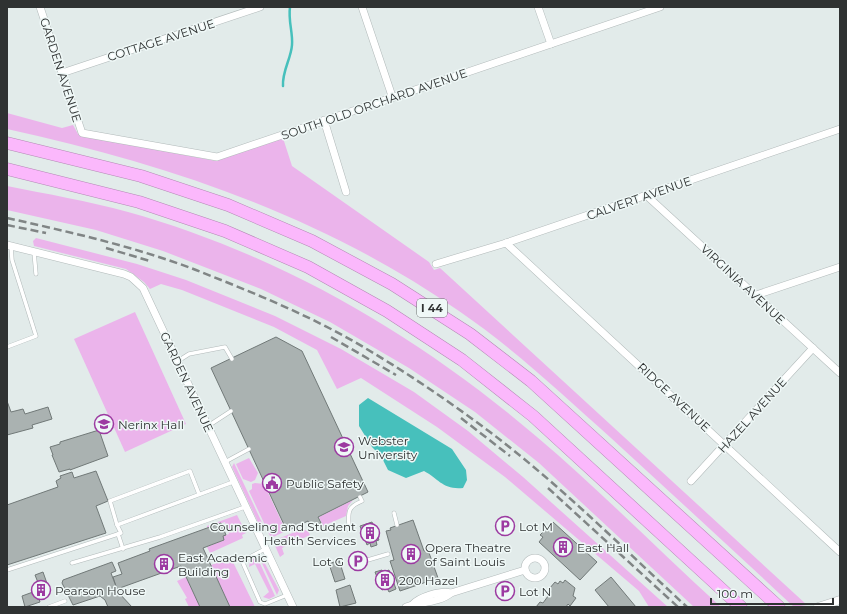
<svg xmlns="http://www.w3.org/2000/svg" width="847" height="614" font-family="Montserrat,sans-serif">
<rect width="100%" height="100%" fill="#e2ebea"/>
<g fill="#ebb4eb">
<path d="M7 113 62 128 73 125 78 134 85 136 216 161 283 138 292 166 429 262 434 270 440 268 807 605 794 607C733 550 672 494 611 438 562 394 513 348 459 311 322 216 168 164 7 129Z"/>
<path d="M7 186C47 194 88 201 128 212 281 255 416 334 537 437 601 491 659 551 721 607H694L539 463 475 412 409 368 330 322 261 289 163 251 96 230 7 210Z"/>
<polygon points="36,238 137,264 186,280 275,316 341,349 414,392 468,431 523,477 668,607 649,607 639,591 505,477 437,427 361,378 337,389 317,350 274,327 182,290 161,284 150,289 144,282 126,269 34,246 33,241"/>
<polygon points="135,312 186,424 125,452 74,339"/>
<polygon points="249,458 258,473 255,480 251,482 243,479 236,464"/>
<polygon points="234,463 265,529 262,531 232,467"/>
<polygon points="255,483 264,484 286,531 271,538 249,491 252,489 252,484"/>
<polygon points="353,500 348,506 346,516 323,526 319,517"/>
<polygon points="237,515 246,533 242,535 243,538 210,553 207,547 224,540 223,536 229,534 225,522 207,528 207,526"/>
<polygon points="302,529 308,531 310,535 282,548 284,554 280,557 273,541"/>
<polygon points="257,557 275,596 269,599 263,597 269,592 255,564 249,567 250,560"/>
<polygon points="259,557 262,558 279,590 277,595"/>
<polygon points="231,558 255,607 230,607 211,565"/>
<polygon points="186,577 200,607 189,607 185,599 187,598 177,581"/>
</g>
<path fill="#47c0bc" d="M368 398 452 449 466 470 467 480 463 488C443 490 439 479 424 471L406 478 388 470 381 456 372 447 359 426V405Z"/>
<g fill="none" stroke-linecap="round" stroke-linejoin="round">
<path stroke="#47c0bc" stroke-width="2.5" d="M283 86C282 71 291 59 292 45 293 32 288 21 290 7"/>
</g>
<g fill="#aab2b1" stroke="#717978">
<polygon points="276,337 302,351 368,492 318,517 321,523 311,528 308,521 287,531 211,368"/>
<polygon points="7,401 11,412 23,409 25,414 48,407 52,419 32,425 33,428 7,435"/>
<polygon points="99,430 108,456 70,470 70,469 59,472 52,455 53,455 50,447 60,444 60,442"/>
<polygon points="96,471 108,501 96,506 106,533 7,565 7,505 58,487 56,481 61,478 60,476 72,472 74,478"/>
<polygon points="413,520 424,551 428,550 438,578 400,591 390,561 394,560 386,531 391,530 390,528"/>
<polygon points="372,522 379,540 376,541 377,545 371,547 370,543 367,545 360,526"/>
<polygon points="553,522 597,562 580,580 539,542 543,537 540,535"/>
<polygon points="221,523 226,535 223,536 224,540 203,548 230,607 200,607 181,566 117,589 113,577 122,574 118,563 150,551 149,549"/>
<polygon points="339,560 345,579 335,582 329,564"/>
<polygon points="112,562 116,571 111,573 118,592 132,607 108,607 105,600 100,596 73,605 62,583 63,580"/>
<polygon points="382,570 383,572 389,570 396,589 389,592 387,588 382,590 375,572"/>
<polygon points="43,572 50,592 38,596 40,602 25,607 22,596 33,592 32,587 39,585 35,575"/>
<polygon points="611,577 636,607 609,607 595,590"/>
<polygon points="565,580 575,588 573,596 576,598 570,606 568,604 566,607 536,607 540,602 543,603 551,592 549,589 555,582 558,584 560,581 563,583"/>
<polygon points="350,585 356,603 340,607 336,590"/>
</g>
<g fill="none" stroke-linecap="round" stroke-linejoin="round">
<defs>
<g id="service">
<polyline points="34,252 36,274"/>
<polyline points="7,347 36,336 12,260 11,246"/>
<polyline points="178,361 189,354 225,347 232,359"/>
<polyline points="208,426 231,411"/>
<polyline points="225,462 249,449"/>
<polyline points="199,494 190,471 110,501 117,525 233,482"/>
<polyline points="394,513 397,525"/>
<path d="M349 530C349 514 345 508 362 501L360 497"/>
<polyline points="118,534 123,549"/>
<polyline points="265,549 242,561 260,602 265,604 287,595"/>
<polyline points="361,562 388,554"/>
<polyline points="72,563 160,537 245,507"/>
<polyline points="7,570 121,533 117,525"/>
<polyline points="49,607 65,601"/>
</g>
<g id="minor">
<polyline points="40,7 82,133 217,157 660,7"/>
<polyline points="362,7 392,96"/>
<polyline points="538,7 551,44"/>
<polyline points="62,73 260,7"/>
<polyline points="324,120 346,192"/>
<polyline points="646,195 840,373"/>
<polyline points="506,243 840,552"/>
<polyline points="7,245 124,274 131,277 143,288 293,607"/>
<polyline points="436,264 506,243 840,129"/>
<polyline points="756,295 840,267"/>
<polyline points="691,481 813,348"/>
<circle cx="535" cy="568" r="10"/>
<path d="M412 605C419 597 441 590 451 593"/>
<path d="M406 607C420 602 439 603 451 593L525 570"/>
</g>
<polyline id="tertiary" points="818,607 840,600"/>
<g id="motorway">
<polyline points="7,143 141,176 228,205 312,241 392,284 470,334 531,381 779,607"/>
<polyline points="7,169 139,202 225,231 308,267 387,311 462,360 533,416 741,607"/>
</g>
</defs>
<use href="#service" stroke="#b2baba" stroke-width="4.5"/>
<use href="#minor" stroke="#b2baba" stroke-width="8"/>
<use href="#tertiary" stroke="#b2baba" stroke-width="9"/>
<use href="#motorway" stroke="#b489b5" stroke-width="13"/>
<use href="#service" stroke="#fff" stroke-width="3.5"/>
<use href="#minor" stroke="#fff" stroke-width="7"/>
<use href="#tertiary" stroke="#fff" stroke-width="8"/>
<use href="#motorway" stroke="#fbb8fc" stroke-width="12"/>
<g stroke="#808585" stroke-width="2.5" stroke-dasharray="8 4" stroke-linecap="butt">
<path d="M7 218C70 232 136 247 196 270 249 291 304 313 353 341 400 368 446 399 490 432 560 485 623 548 687 607"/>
<polyline points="7,225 46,233"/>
<polyline points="106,248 150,261"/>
<polyline points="331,337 396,375"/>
<polyline points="461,418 510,456"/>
<polyline points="548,488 678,607"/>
</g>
</g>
<defs>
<symbol id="school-ring" viewBox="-11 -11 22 22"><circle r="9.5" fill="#eff8f7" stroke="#9c3aa1" stroke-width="1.5"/><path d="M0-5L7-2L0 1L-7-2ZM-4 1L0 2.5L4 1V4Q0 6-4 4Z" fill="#9c3aa1"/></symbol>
<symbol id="university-ring" viewBox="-11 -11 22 22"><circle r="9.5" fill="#eff8f7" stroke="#9c3aa1" stroke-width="1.5"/><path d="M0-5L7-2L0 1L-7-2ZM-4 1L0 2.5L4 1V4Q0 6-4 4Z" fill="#9c3aa1"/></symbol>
<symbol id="civic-ring" viewBox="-11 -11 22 22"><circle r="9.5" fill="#eff8f7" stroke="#9c3aa1" stroke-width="1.5"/><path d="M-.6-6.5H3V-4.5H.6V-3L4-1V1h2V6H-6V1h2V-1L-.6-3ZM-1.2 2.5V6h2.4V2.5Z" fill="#9c3aa1"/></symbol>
<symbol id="parking-ring" viewBox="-11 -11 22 22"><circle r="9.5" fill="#eff8f7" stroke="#9c3aa1" stroke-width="1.5"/><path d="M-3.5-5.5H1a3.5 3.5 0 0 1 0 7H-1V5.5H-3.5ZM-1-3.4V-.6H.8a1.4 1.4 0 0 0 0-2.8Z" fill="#9c3aa1"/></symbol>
<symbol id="building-ring" viewBox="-11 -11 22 22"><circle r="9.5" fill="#eff8f7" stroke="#9c3aa1" stroke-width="1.5"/><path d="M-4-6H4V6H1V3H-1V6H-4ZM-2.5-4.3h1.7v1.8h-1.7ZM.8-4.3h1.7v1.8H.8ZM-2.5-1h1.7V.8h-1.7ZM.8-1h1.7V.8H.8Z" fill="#9c3aa1"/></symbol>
</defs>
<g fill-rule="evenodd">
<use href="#school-ring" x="93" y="413" width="22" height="22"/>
<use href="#university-ring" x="333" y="436" width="22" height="22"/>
<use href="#civic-ring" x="261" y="472" width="22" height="22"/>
<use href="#parking-ring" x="494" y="515" width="22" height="22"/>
<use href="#building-ring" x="359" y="522" width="22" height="22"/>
<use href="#building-ring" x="552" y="536" width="22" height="22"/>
<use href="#building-ring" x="400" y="543" width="22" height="22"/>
<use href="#parking-ring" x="347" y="550" width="22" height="22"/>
<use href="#building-ring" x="153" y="553" width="22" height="22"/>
<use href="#building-ring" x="374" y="569" width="22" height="22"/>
<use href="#building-ring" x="30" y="579" width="22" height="22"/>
<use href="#parking-ring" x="494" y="580" width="22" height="22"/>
</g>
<g text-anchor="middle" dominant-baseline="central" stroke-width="3" stroke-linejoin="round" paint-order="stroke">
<rect fill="#eff8f7" stroke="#696d6d" stroke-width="1" x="417" y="299" width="30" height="18" rx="3"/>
<g font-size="11" font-weight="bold" fill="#2f3232">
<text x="432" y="308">I 44</text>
</g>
<g font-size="12" fill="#2f3232" stroke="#eff8f7">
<text transform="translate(161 40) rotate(-18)">COTTAGE AVENUE</text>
<text transform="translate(61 70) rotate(72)">GARDEN AVENUE</text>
<text transform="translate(374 104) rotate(-19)">SOUTH OLD ORCHARD AVENUE</text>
<text transform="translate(639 198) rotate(-19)">CALVERT AVENUE</text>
<text transform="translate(743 284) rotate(43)">VIRGINIA AVENUE</text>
<text transform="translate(187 382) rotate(65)">GARDEN AVENUE</text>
<text transform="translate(674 397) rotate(43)">RIDGE AVENUE</text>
<text transform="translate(752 415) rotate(-48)">HAZEL AVENUE</text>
</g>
<g font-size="12" fill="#2f3232" stroke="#eff8f7" text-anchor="start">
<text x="118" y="424">Nerinx Hall</text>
<text x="358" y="440">Webster<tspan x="358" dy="14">University</tspan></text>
<text x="286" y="483">Public Safety</text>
<text x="356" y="526" text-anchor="end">Counseling and Student<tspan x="356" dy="14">Health Services</tspan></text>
<text x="519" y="526">Lot M</text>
<text x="425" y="547">Opera Theatre<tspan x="425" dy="14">of Saint Louis</tspan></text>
<text x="577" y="547">East Hall</text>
<text x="178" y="557">East Academic<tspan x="178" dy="14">Building</tspan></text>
<text x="344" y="561" text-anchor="end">Lot G</text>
<text x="399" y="580">200 Hazel</text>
<text x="55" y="590">Pearson House</text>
<text x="519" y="591">Lot N</text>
</g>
</g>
<rect width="847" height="614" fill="none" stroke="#2f3232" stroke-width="16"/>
<path d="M711 598v6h122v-6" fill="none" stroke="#2f3232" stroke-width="2"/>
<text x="717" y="598" font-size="12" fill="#2f3232" stroke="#eff8f7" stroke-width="3" paint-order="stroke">100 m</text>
</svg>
